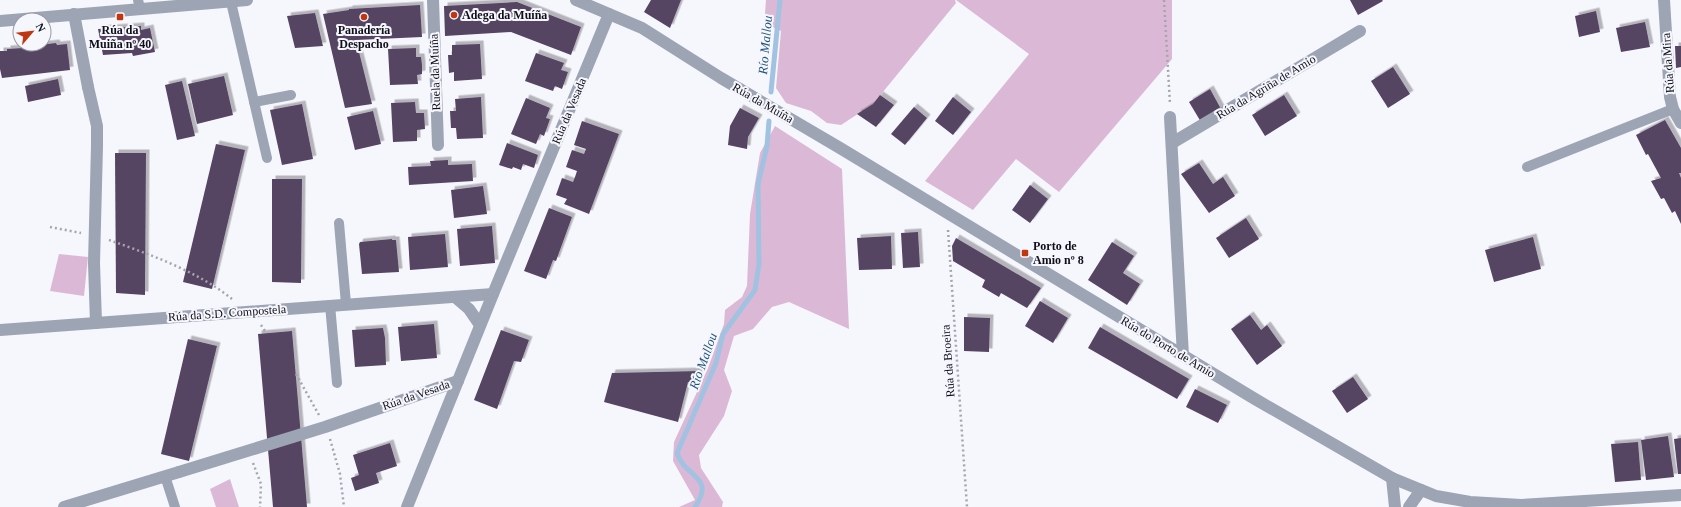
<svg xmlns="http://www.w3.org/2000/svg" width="1681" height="507" font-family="'Times New Roman',serif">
<defs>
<filter id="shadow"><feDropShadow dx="3.5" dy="-3.5" stdDeviation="0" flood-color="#0004"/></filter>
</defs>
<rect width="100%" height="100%" fill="#f6f6fd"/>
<g fill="#dbb9d6">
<polygon points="766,0 955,0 956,3 873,104 841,125 827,123 811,111 786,103 776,88 781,31 770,26 765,13"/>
<polygon points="956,0 1172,0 1172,59 1059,192 1016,159 973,210 925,181 1029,54"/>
<polygon points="775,126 842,169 849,329 789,302 772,307 753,329 734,336 724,370 732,391 724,416 699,455 701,468 723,502 722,507 679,507 695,500 673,461 674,442 708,368 724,324 725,310 742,297 747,286 750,214 760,153"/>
<polygon points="59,254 88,257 84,296 50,291"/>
<polygon points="230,479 239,507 216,507 210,489"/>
</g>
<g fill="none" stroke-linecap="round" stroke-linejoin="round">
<g stroke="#a1c2e0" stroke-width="5">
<polyline points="771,92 780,0"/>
<path d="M695 507C716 476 685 478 677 453L716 363 723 334 755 290 759 264 758 184 767 146 769 121"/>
</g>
</g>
<g fill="#554463" filter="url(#shadow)">
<polygon points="651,0 681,0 670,28 644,12"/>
<polygon points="1350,0 1382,0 1383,1 1358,15"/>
<polygon points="517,2 581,27 571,55 511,32 445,36 444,6"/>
<polygon points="420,5 422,37 356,40 372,104 345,108 323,14 349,10 349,9"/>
<polygon points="1596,11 1600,32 1579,37 1575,16"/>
<polygon points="315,13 323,46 295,48 287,16"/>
<polygon points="1645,22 1650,47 1621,52 1616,28"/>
<polygon points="141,26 141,30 150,28 155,52 133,56 132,53 103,55 98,29"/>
<polygon points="56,43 57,45 67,44 70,70 2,78 0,69 0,51 7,51 7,49 39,47 39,45"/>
<polygon points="480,44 482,79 454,81 454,72 449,73 448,55 452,55 452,45"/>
<polygon points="1675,46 1681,46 1681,67 1676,68"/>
<polygon points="416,48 416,57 421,57 422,65 422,74 417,75 418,84 390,85 388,49"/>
<polygon points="536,53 564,63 561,70 568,72 562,89 555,86 553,91 525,81"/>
<polygon points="1393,67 1410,94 1388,108 1371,81"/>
<polygon points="224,76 233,115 197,124 188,84"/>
<polygon points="58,79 61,95 28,102 25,86"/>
<polygon points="182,81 195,136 177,140 165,85"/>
<polygon points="1210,89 1221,109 1201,122 1189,102"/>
<polygon points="880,95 894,105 876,127 857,114 873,104"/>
<polygon points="1284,95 1297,116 1265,136 1252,115"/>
<polygon points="481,97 483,138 457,139 456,128 451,128 450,111 456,111 455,99"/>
<polygon points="953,97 971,112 953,135 935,121"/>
<polygon points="526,98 550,108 546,118 550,119 544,136 540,134 536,144 511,134"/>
<polygon points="415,102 416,113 424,113 425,129 417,130 417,141 393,142 391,103"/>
<polygon points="302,104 313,159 282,165 270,110"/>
<polygon points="914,107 927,118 905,145 891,134"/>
<polygon points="740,108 759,118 748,137 747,149 728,145 730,126"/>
<polygon points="373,111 381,144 355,150 347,117"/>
<polygon points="1665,120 1681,148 1681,173 1679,173 1681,178 1681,224 1675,211 1672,213 1664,198 1661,199 1651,181 1661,178 1648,154 1646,155 1636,135"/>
<polygon points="582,121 619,134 589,214 564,204 567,199 556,195 562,178 573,182 575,177 577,171 566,167 572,150 584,154 586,149 574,145"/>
<polygon points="507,143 538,155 534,168 523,164 521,170 513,167 512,169 499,165"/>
<polygon points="216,144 245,150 212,289 183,282"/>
<polygon points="115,153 146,153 145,295 116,293"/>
<polygon points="448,160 448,165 472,164 473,181 409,185 408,167 431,166 430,161"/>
<polygon points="1199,163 1213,184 1223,177 1235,196 1209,213 1181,174"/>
<polygon points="272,179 302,179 301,283 272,282"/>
<polygon points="1030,185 1048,199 1030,223 1012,210"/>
<polygon points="483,186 487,214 454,218 451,190"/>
<polygon points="549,208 572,217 556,261 553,260 546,279 524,271"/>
<polygon points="1246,218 1259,239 1229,258 1216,238"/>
<polygon points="492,226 495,263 460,266 457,229"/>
<polygon points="918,232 920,267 903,268 901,233"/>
<polygon points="445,234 448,267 410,270 408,237"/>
<polygon points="891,236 892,269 859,270 857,238"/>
<polygon points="1533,237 1541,269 1494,282 1485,250"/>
<polygon points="956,238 1041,288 1027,308 1001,293 999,297 982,287 985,280 953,261 952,246"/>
<polygon points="392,239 392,240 396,240 399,272 362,274 359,244 360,242"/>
<polygon points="1112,242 1134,256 1123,273 1140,284 1127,305 1088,280"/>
<polygon points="1040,301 1068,318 1053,343 1025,326"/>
<polygon points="1250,315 1261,330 1267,325 1282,346 1257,365 1231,329"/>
<polygon points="964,317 990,318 989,352 964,351"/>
<polygon points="434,324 437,358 401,361 398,327"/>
<polygon points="1100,327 1189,379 1177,399 1088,348"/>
<polygon points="383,328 385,338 386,365 355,367 352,330"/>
<polygon points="501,330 529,340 521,362 514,361 497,409 474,400"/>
<polygon points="292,331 307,507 273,507 258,334"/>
<polygon points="188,339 217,346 189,461 161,454"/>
<polygon points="700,371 699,381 688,382 678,422 604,402 612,373"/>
<polygon points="1353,377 1368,399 1347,413 1332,391"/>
<polygon points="1195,389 1227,405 1218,423 1186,407"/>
<polygon points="1668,436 1674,477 1646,480 1641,440"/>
<polygon points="1681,438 1681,474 1678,474 1674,439"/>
<polygon points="1638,442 1641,480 1615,482 1611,444"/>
<polygon points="390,443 397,466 376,473 379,483 355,491 351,478 359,475 353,455"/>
</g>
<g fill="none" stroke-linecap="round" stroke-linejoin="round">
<g stroke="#a6a5ae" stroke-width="2.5" stroke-dasharray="2 3" stroke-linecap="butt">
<polyline points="1164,0 1170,104"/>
<polyline points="50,227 81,233"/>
<polyline points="948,230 967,507"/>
<path d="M109 240C149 254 199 272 232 299"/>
<polyline points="261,325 265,331"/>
<polyline points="296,374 319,415"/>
<polyline points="330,439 340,474 344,507"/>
<polyline points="253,463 261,484 260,507"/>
</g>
<g stroke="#9da4b4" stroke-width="10">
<polyline points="138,0 140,8"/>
<polyline points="231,2 267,158"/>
<polyline points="254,102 291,95"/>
<polyline points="1527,167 1673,109"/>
<polyline points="339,223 346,304"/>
<polyline points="330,305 337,383"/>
<polyline points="165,476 175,507"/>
</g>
<g stroke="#9da4b4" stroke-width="12">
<polyline points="88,87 97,126 97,146 94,263 96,323"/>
<polyline points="179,472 325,427 458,381"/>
</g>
<g stroke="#9da4b4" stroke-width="12">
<polyline points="433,0 438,145"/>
<polyline points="576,0 642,28 721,78 840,148 1255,399 1392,478 1436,496 1470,502 1521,505 1681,495"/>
<polyline points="1664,0 1670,97 1673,109 1681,123"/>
<polyline points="74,14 88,87"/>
<polyline points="0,21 247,0"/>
<polyline points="1170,117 1183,356"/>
<polyline points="1172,143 1360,31"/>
<polyline points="455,297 469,309 480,325"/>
<polyline points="0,330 493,294"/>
<polyline points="1392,478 1395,507"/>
<polyline points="64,507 179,472"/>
<polyline points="407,507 493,294 609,14"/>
<polyline points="1409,507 1421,490"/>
</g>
</g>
<g fill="#bf3611" stroke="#f6f6fd" stroke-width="1.5">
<circle cx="454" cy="15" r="4"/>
<rect x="116" y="13" width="8" height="8" rx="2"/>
<circle cx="364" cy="17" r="4"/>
<rect x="1021" y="249" width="8" height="8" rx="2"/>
</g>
<g text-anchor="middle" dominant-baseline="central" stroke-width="4" stroke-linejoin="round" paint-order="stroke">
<g font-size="12" font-weight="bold" fill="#0f0e19" stroke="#f6f6fd" text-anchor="start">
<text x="462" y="15">Adega da Muíña</text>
<text x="120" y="30" text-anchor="middle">Rúa da<tspan x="120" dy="14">Muiña nº 40</tspan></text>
<text x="364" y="30" text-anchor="middle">Panadería<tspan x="364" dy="14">Despacho</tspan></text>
<text x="1033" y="246">Porto de<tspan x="1033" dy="14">Amio nº 8</tspan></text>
</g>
<g font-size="12" fill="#0f0e19" stroke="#f6f6fd">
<text transform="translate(1668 63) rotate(-94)">Rúa da Mira</text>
<text transform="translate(435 72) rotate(-92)">Ruela da Muíña</text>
<text transform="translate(1266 87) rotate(-31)">Rúa da Agriña de Amio</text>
<text transform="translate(763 103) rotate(30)">Rúa da Muíña</text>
<text transform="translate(569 111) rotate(-67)">Rúa da Vesada</text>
<text transform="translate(227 313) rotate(-4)">Rúa da S.D. Compostela</text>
<text transform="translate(1168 347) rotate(31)">Rúa do Porto de Amio</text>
<text transform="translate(948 361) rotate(-94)">Rúa da Broeira</text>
<text transform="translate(416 395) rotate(-19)">Rúa da Vesada</text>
</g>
<g font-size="13" font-style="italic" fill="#22557c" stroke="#f6f6fd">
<text transform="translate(765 45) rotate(-85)">Río Mallou</text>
<text transform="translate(703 361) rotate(-70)">Río Mallou</text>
</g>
</g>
<g transform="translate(32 32) rotate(62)"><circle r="19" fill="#f6f6fd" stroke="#9a99a2"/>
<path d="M0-3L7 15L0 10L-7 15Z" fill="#bf3611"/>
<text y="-6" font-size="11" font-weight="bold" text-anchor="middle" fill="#0f0e19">N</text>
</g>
</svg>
